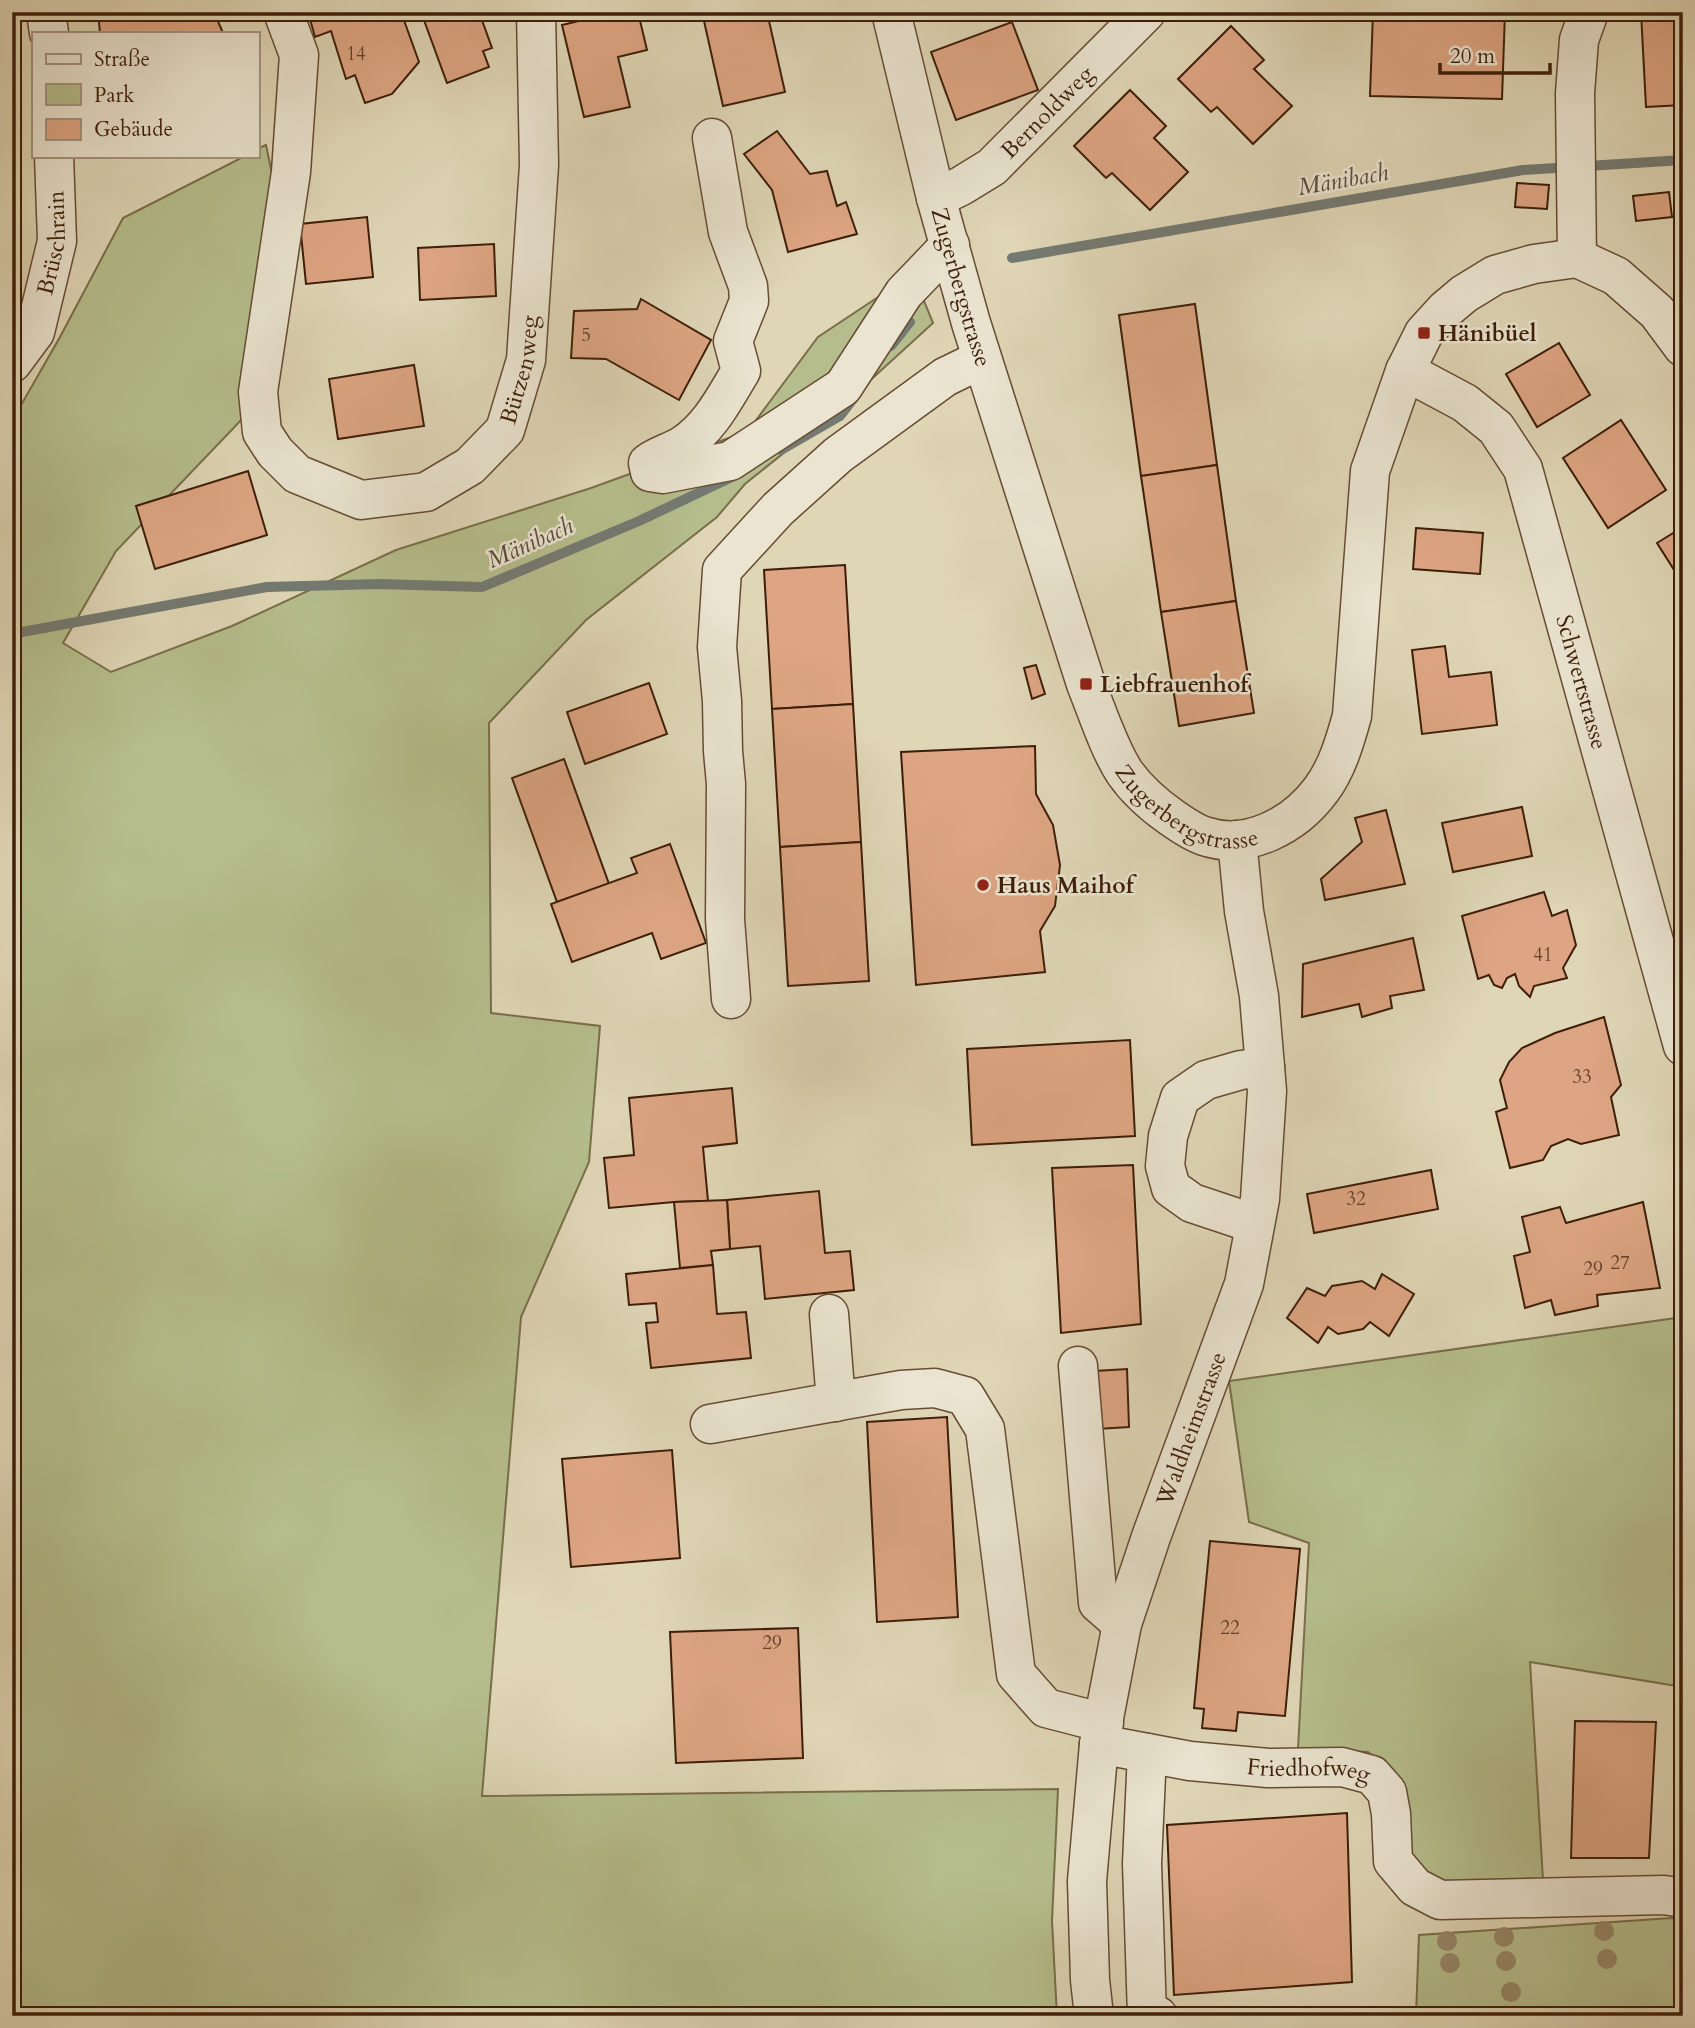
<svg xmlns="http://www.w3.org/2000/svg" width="1695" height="2028" font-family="Cardo,serif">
<rect width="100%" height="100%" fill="#dfd6b6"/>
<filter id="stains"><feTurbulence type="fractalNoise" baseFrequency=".00286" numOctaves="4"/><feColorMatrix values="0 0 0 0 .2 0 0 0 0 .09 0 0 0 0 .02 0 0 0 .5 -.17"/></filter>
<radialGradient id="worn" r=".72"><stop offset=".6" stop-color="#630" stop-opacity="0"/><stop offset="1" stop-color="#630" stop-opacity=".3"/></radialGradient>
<g fill="#b5bd8c" stroke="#7a6e4a" stroke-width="2">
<polygon points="266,145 286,240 245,416 116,551 63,643 111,672 232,626 396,550 591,488 748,431 818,337 913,274 933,323 841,407 745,484 717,517 586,620 489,723 491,1013 600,1026 589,1162 521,1317 482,1796 1058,1789 1052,1921 1057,2016 12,2016 12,415 16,414 60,337 123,218 245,156 257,156 257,149"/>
<polygon points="1683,1317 1683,1687 1530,1662 1543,1880 1454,1889 1411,1863 1385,1766 1368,1752 1298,1749 1309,1543 1249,1522 1229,1381"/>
<polygon points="1672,1918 1683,1926 1683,2016 1416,2016 1419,1935"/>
</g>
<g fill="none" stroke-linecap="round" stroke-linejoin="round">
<g stroke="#747a72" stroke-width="10">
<polyline points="1012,258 1523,170 1683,160"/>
<polyline points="891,346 910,322"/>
<polyline points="781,450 840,416 853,399"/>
<polyline points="12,628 22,632 267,587 379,584 482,587 639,521 734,476"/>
</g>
</g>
<g fill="#dda583" stroke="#3e1e09" stroke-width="2">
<polygon points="98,12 214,12 223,33 100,33"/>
<polygon points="308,12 401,12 419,62 392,94 365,103 355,75 346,79 331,31 315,37"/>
<polygon points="421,12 479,12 492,48 483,51 489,67 447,83"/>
<polygon points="581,12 638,12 647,50 618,57 630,107 584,117 562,25 583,20"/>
<polygon points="702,12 767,12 785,92 723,106"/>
<polygon points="1373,12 1505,12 1502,99 1370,96"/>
<polygon points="1641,12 1683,12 1683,105 1646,107"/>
<polygon points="1012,22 1038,90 956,120 931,52"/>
<polygon points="1231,26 1264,60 1254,69 1292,106 1253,144 1217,107 1211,112 1178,79"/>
<polygon points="1130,90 1166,126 1154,138 1188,172 1150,210 1112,173 1106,178 1074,146"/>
<polygon points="777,131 810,174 827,171 837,206 846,202 857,234 788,252 772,190 744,154"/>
<polygon points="1517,183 1549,185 1547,209 1515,207"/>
<polygon points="1669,192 1672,217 1636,221 1633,196"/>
<polygon points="367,217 373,277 306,284 300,224"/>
<polygon points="13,230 16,271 12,273 12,230"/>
<polygon points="494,244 496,296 420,300 418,248"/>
<polygon points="641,299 711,340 679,400 606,359 571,358 574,311 637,309"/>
<polygon points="1195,304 1217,465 1141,476 1119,315"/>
<polygon points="1559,343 1590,395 1537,427 1506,374"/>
<polygon points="414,365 424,426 338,439 329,379"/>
<polygon points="1621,420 1666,490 1608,528 1563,458"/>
<polygon points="1217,465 1236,601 1161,612 1141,476"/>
<polygon points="248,471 267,535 155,569 136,506"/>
<polygon points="1683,527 1683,584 1657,543"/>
<polygon points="1416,528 1483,533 1480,574 1413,569"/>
<polygon points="845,565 853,704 772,709 764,570"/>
<polygon points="1236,601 1254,713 1179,726 1161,612"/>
<polygon points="1445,646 1449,677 1491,672 1497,725 1422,734 1412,650"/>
<polygon points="1036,665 1045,694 1032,699 1024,668"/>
<polygon points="649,683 667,734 585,764 567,712"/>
<polygon points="853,704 861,842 780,847 772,709"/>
<polygon points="1035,746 1036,794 1053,825 1060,865 1055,906 1040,931 1045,972 916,985 901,752"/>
<polygon points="564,759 609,884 557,902 512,778"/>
<polygon points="1522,807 1532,856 1453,872 1442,823"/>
<polygon points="1386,810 1405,884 1325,900 1321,879 1362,842 1355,818"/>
<polygon points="861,842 869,981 788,986 780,847"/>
<polygon points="670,844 706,943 661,959 652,933 572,962 551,904 637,873 631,858"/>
<polygon points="1544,892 1552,916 1567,910 1576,945 1563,968 1567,978 1534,986 1530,997 1519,986 1515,974 1507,978 1502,988 1494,985 1489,975 1478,979 1462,916"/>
<polygon points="1413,938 1424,990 1390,996 1392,1008 1362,1017 1359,1004 1302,1017 1303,964"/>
<polygon points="1604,1017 1621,1085 1611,1097 1619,1135 1581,1144 1568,1139 1551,1146 1543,1160 1510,1168 1496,1112 1507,1108 1500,1080 1509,1062 1522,1048 1555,1033"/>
<polygon points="1130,1040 1135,1136 972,1145 967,1049"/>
<polygon points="732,1088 737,1143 703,1147 708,1201 674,1202 609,1208 604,1158 634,1155 629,1098"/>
<polygon points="1133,1165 1141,1324 1061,1333 1052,1168"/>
<polygon points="1431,1170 1438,1209 1314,1233 1307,1194"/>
<polygon points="819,1191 825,1253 850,1251 854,1290 765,1299 760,1246 730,1249 727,1200"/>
<polygon points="727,1200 730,1249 711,1251 713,1265 680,1268 674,1202"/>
<polygon points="1643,1202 1660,1288 1597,1295 1598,1306 1555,1315 1551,1300 1525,1308 1514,1256 1530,1252 1522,1217 1560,1207 1566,1223"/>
<polygon points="713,1265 717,1314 746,1312 751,1358 651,1368 646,1323 658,1322 656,1303 629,1305 626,1274"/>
<polygon points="1382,1274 1414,1294 1389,1336 1370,1322 1363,1329 1338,1334 1328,1327 1318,1343 1287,1318 1307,1288 1325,1296 1332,1286 1362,1281 1375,1289"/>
<polygon points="1127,1369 1129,1427 1097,1429 1095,1371"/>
<polygon points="947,1417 958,1617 877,1622 867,1422"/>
<polygon points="672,1450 680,1558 571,1567 562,1459"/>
<polygon points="1210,1541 1300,1549 1285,1716 1238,1712 1236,1731 1202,1728 1204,1709 1194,1708"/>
<polygon points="798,1628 803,1758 676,1763 670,1632"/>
<polygon points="1575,1721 1656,1722 1649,1858 1571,1858"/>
<polygon points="1347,1813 1352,1982 1174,1995 1167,1825"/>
</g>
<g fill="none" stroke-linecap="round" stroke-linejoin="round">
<defs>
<g id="minor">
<polyline points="46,12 49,33"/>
<path id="s1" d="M283 12 299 55 291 172 258 392 262 432 275 452 297 474 361 500 426 492 470 466 505 430 526 360 539 165 536 12"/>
<path id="s2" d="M891 12 936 198 971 323 1086 684C1097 711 1109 749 1125 773 1137 790 1154 805 1171 817 1181 824 1192 832 1204 836 1248 851 1295 825 1321 790 1337 769 1345 741 1352 716L1370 471 1405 371 1424 333 1445 310 1464 294 1495 275 1534 264 1577 258 1616 276 1657 312 1683 347"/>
<path d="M712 138 728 232 748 286 749 301 733 341 741 371C725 397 710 428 683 445 672 452 659 455 648 463L650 472 663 474 730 461 843 387 904 293 950 245"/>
<path id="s3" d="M936 198 961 186 992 167 1146 12"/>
<polyline points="1577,258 1575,93 1579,40 1589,12"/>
<path id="s4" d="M12 363 35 332 57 241 54 156"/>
<path id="s5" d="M1405 371 1465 403 1496 428 1523 469 1683 1046"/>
<polyline points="731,999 725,919 726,784 723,751 722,701 717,647 722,570 778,509 838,455 945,377 982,359"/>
<polyline points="1255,1224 1192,1203 1171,1188 1165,1166 1168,1136 1180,1098 1206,1080 1241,1070 1265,1067"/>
<polyline points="829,1314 836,1402"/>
<polyline points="1078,1366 1098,1603 1122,1624"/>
<polyline points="710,1424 901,1390 935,1388 965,1396 985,1429 1016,1674 1046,1708 1104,1723"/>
<path id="s6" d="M1099 1744 1190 1761 1268 1768 1342 1767 1372 1775 1387 1792 1391 1814 1393 1861 1415 1887 1440 1900 1664 1895 1683 1898"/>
<polyline points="1147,1753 1142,1864 1147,2015 1158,2016"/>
<path id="s7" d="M1094 2016 1090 1980 1087 1881 1099 1744 1122 1624 1151 1537 1244 1284 1260 1199 1267 1091 1265 1067 1259 996 1244 911 1237 840"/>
</g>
</defs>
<use href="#minor" stroke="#664c34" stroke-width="41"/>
<use href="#minor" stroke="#eae4d0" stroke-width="38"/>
</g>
<g fill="#978769">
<circle cx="1604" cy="1931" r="10"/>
<circle cx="1504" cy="1937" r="10"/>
<circle cx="1447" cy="1941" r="10"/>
<circle cx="1607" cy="1959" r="10"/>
<circle cx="1506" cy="1961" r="10"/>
<circle cx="1450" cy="1963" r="10"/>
<circle cx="1511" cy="1992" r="10"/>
</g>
<g fill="#8f2418" stroke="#eae4d0" stroke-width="2.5">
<rect x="1417" y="326" width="14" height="14" rx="3.5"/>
<rect x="1079" y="677" width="14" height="14" rx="3.5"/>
<circle cx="983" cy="885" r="7"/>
</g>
<g text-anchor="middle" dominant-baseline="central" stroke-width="5" stroke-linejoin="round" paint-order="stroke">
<g font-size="19" fill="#664028">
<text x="356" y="54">14</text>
<text x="586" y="335">5</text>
<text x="1543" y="955">41</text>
<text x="1582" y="1077">33</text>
<text x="1356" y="1199">32</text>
<text x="1620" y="1263">27</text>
<text x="1593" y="1269">29</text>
<text x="1230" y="1628">22</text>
<text x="772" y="1643">29</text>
</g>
<g font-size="23" fill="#3e1e09" stroke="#eae4d0">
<text stroke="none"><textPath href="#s3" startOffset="142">Bernoldweg</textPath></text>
<text stroke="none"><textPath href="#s4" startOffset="130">Brüschrain</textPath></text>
<text stroke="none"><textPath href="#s2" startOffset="284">Zugerbergstrasse</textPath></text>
<text stroke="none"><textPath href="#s1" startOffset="779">Bützenweg</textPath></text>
<text stroke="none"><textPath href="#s5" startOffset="378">Schwertstrasse</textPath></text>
<text stroke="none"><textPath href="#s2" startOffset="872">Zugerbergstrasse</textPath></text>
<text stroke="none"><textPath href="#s7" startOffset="602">Waldheimstrasse</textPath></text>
<text stroke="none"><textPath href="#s6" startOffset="212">Friedhofweg</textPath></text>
</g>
<g font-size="23" font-weight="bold" fill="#3e1e09" stroke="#eae4d0" text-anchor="start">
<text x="1438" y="333">Hänibüel</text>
<text x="1100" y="684">Liebfrauenhof</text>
<text x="997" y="885">Haus Maihof</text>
</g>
<g font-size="24" font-style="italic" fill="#594c3e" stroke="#eae4d0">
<text transform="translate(1343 180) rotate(-10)">Mänibach</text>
<text transform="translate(530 543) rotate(-24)">Mänibach</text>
</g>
</g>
<rect width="1695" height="2028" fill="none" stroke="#dfd6b6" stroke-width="42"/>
<rect x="14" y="14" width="1667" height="2000" fill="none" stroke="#3e1e09" stroke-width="3.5"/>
<rect x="21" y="21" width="1653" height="1986" fill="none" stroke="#3e1e09" stroke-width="2"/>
<rect x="32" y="32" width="228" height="126" fill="#eae4d0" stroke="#a59580" stroke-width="2"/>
<rect x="46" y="54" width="35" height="10" fill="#eae4d0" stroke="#a59580" stroke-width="2"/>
<text x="94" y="66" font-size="21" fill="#3e1e09">Straße</text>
<rect x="46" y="84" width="35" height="21" fill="#b5bd8c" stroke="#a59580" stroke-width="2"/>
<text x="94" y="102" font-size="21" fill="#3e1e09">Park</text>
<rect x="46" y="119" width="35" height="21" fill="#dda583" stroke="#a59580" stroke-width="2"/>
<text x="94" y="136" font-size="21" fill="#3e1e09">Gebäude</text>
<path d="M1440 63v10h110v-10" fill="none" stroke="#3e1e09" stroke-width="3.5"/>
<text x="1450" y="63" font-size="21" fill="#3e1e09" stroke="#eae4d0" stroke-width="5" paint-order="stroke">20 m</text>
<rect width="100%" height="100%" filter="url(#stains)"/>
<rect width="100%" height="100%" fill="url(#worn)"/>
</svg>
